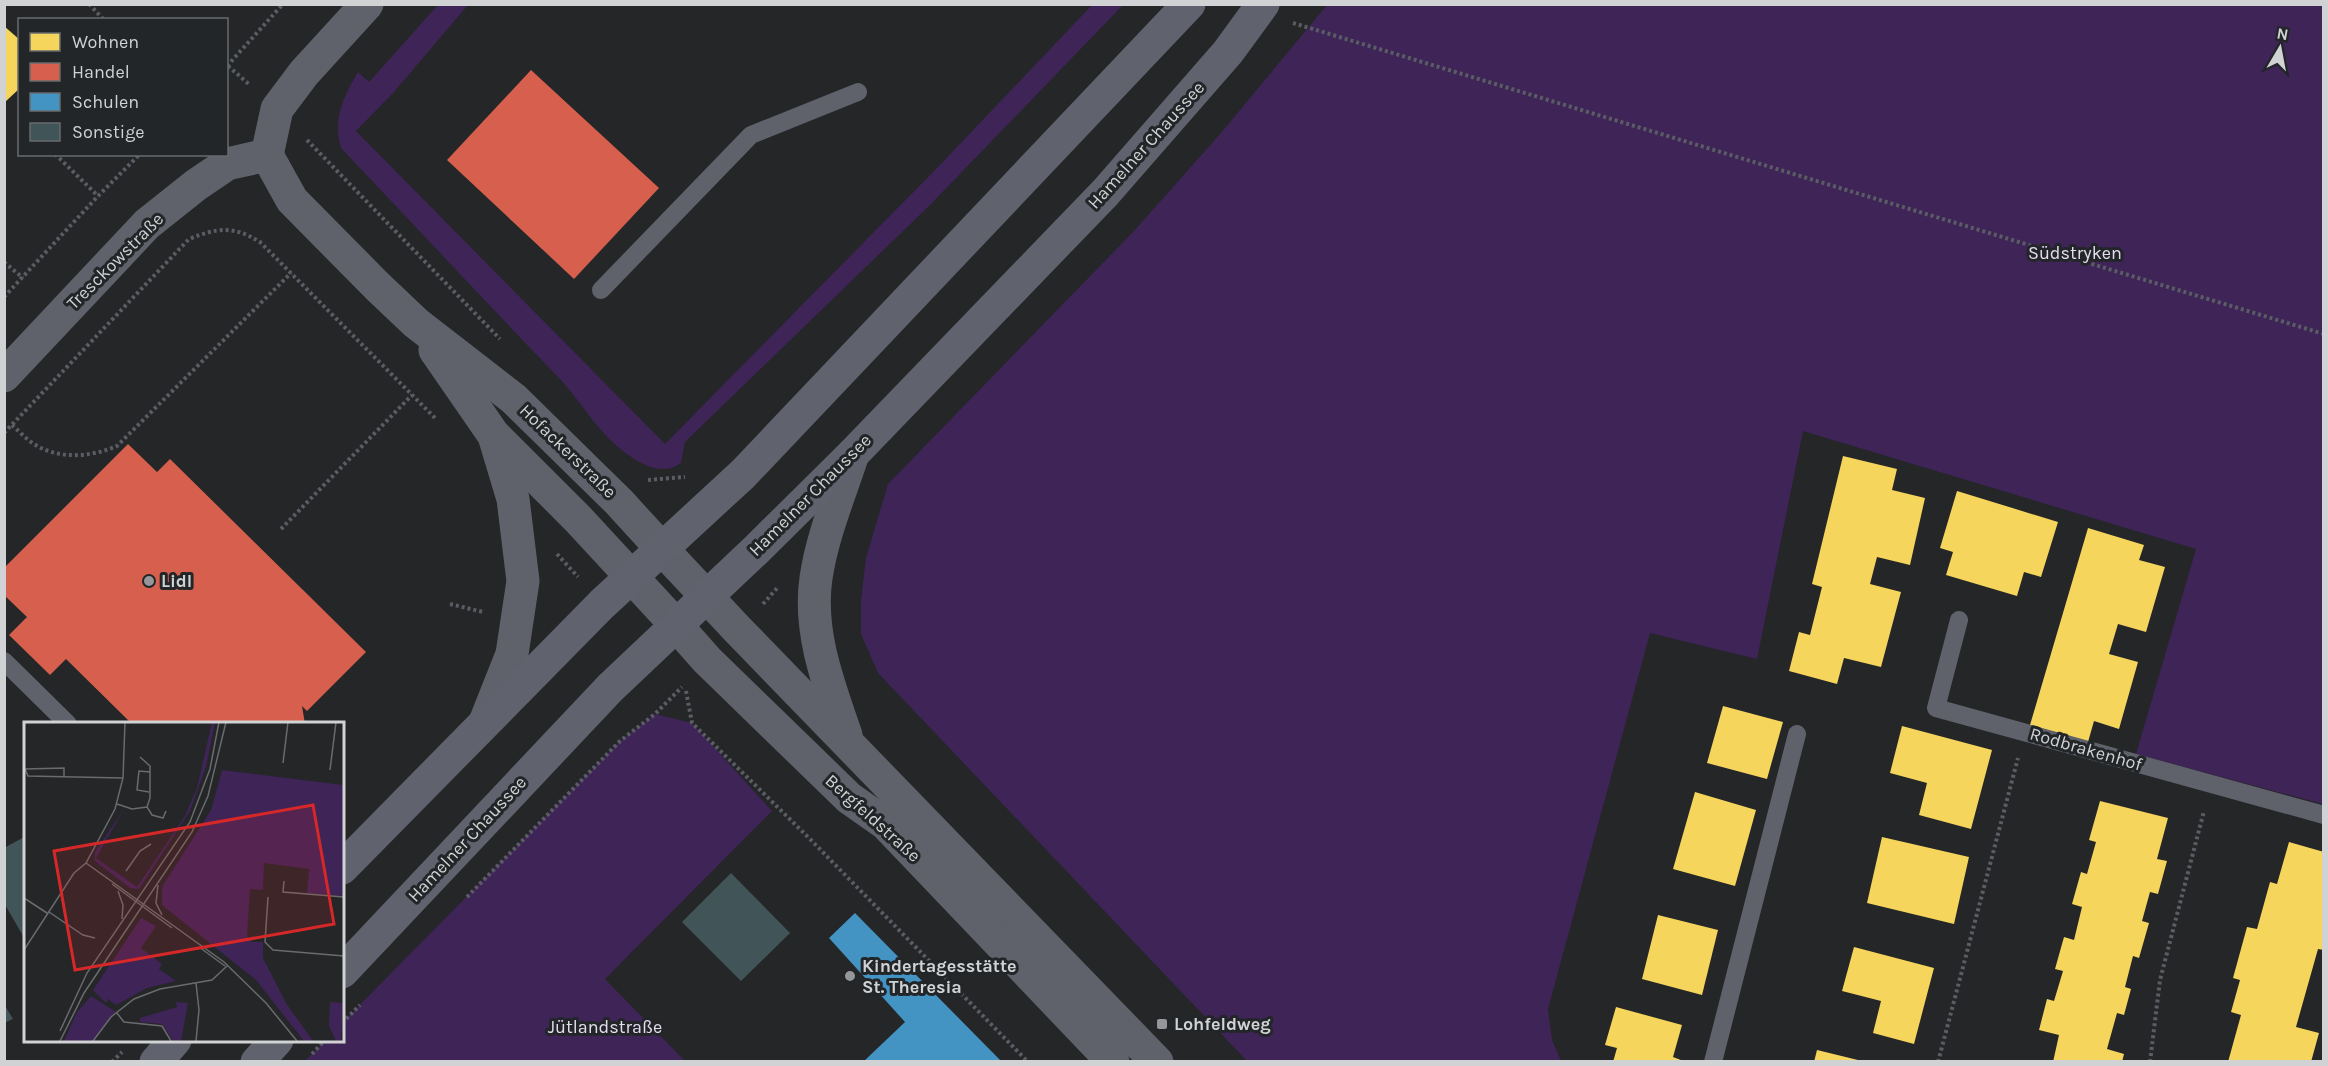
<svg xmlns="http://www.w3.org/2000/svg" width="2328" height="1066" font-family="Karla,sans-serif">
<rect width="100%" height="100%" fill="#242628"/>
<g fill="#3f2457">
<path d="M438 5H468L394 92 356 131 665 444 939 166 1092 5H1123L930 205 685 442 681 463C663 476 644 466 627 454 598 434 582 402 558 377 485 301 413 224 341 148 332 119 344 96 358 72L369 82Z"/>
<polygon points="1327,5 2323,5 2323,804 2136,754 2196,549 1803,431 1757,659 1650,633 1548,1009 1552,1040 1561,1061 1247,1061 878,673 861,634 861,600 866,558 888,484 1134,231 1221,133"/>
<polygon points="655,714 692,723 772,811 605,979 685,1061 305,1061 325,1041 342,1040 342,1023 620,741"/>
</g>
<g fill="#f6d55c">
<polygon points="4,26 20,40 20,88 4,103"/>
<polygon points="1843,456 1897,469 1892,490 1925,498 1910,565 1877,557 1870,584 1901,592 1881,667 1844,658 1837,684 1789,671 1799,632 1810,635 1822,587 1812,584"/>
<polygon points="1957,491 2058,522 2041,577 2024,572 2017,596 1946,575 1953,552 1940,548"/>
<polygon points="2088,528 2144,545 2139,560 2165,567 2146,632 2118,624 2109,654 2138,662 2119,729 2094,721 2088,742 2030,725"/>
<polygon points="1723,706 1783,722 1767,779 1707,763"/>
<polygon points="1902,726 1992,750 1971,829 1919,815 1927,783 1890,773"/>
<polygon points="1695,792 1756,810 1735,886 1673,869"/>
<polygon points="2100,801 2168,818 2157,859 2167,861 2158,894 2150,892 2142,921 2149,923 2139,958 2133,956 2125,987 2131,989 2124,1015 2117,1013 2107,1049 2124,1054 2122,1062 2053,1062 2059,1035 2039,1030 2047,999 2054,1001 2063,971 2055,969 2064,937 2074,940 2082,907 2072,904 2081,872 2087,874 2096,842 2089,840"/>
<polygon points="1882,837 1969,857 1954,924 1867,903"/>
<polygon points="2289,842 2324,852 2324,950 2318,949 2296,1027 2319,1033 2311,1062 2228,1062 2241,1015 2231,1012 2240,980 2233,978 2247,927 2257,929 2270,882 2277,884"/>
<polygon points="1658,915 1718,930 1702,995 1642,979"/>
<polygon points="1854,947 1934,968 1914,1044 1873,1033 1881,1001 1842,991"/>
<polygon points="1616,1007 1682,1025 1673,1057 1686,1062 1613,1062 1617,1048 1605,1045"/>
<polygon points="1817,1050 1862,1061 1862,1062 1814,1062"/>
</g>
<g fill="#d6604d">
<polygon points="531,70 659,188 574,279 447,160"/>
<polygon points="128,444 157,472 170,459 366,652 307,711 302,706 305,724 132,724 66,659 50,675 9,635 27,617 4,595 4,568"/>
</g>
<polygon fill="#4393c3" points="855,913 1002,1062 863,1062 905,1022 829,938"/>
<g fill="#415558">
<polygon points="26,836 26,941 4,903 4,848"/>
<polygon points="731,873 790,933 741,981 682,922"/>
<polygon points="4,1004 13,1019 4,1023"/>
</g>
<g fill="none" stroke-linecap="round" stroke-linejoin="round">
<g stroke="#5b5d64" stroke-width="4" stroke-dasharray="3 3" stroke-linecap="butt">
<polyline points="89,4 104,20"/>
<polyline points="1293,23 2324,334"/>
<polyline points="227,66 283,4"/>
<polyline points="228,66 250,85"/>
<polyline points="307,140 500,339"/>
<polyline points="55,154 98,196"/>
<polyline points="4,262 23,278"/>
<polyline points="4,297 98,196 140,154"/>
<path d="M12 425C19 431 26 439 34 444 59 460 91 457 117 446L291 273"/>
<path d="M4 433 189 239C217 228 233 225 260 242L436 419"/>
<polyline points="648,480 685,477"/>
<polyline points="281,529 412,395"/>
<polyline points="557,554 578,577"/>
<polyline points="450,604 483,612"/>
<polyline points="763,604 778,587"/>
<polyline points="686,691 692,723 809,838 1028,1062"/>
<polyline points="467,897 620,741 655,714 682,687"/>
<polyline points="342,1023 360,1005"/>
<polyline points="312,1054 325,1040"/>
<polyline points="112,1062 122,1052"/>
<polyline points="1938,1062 2018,758"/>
<polyline points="2150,1062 2160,980 2204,811"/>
</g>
<g stroke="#5f626b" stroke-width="18">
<polyline points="601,290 751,135 858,92"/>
<polyline points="1959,620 1936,708 2324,815"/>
<polyline points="4,661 68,724"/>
<polyline points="1713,1062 1797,734"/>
</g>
<g stroke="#5f626b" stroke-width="33">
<polyline points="267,155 292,200 377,286 416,323 514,399 619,502 662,549"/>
<polyline points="267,155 277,109 304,73 367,4"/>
<polyline points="435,350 493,434 578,519 676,625"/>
<polyline points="4,376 147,224 196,185 227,164 267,155"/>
<polyline points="485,722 512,654 523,581 513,499 495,439"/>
</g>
<g stroke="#5f626b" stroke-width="33">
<polyline points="662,549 738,630 1157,1062"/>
<polyline points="676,625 707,660 849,798 886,824 1113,1062"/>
<path d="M846 735C829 686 808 632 816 578 822 536 840 494 853 454"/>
</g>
<g stroke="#60626d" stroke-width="33">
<polyline points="342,868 602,604 743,474 1189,4"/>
<polyline points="342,972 610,688 757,549 853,454 1105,193 1228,52 1263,4"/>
<polyline points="156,1062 175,1040"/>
<polyline points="257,1062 277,1040"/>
</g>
</g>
<g fill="#949697" stroke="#232629" stroke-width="2">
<circle cx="149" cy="581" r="6"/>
<circle cx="850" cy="976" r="6"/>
<rect x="1156" y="1018" width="12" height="12" rx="3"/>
</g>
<g text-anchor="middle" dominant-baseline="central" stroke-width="6" stroke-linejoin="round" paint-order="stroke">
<g font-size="18" fill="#d0d2d3" stroke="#232629">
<text transform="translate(1146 145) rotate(-48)">Hamelner Chaussee</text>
<text transform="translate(115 261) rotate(-45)">Tresckowstraße</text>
<text transform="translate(568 451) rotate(44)">Hofackerstraße</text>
<text transform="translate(810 495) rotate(-45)">Hamelner Chaussee</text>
<text transform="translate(2086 749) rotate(16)">Rodbrakenhof</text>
<text transform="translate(873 818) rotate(42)">Bergfeldstraße</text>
<text transform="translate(467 839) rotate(-47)">Hamelner Chaussee</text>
</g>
<g font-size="18" fill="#e5dcf0" stroke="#232629">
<text x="2075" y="253">Südstryken</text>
<text x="605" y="1027">Jütlandstraße</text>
</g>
<g font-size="18" font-weight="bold" fill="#d0d2d3" stroke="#232629" text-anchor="start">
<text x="161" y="581">Lidl</text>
<text x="862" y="966">Kindertagesstätte<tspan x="862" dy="21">St. Theresia</tspan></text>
<text x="1174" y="1024">Lohfeldweg</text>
</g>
</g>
<g transform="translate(24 722)">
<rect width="320" height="320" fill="#242628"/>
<path d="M188 0H191L182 45 166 89 115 167 106 166 71 139V130L100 87 72 136 113 165 161 94 173 66ZM198 48 319 63V174L283 171 285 147 240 141 239 168 226 167 223 214 228 220H239V236L262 281 289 319H280L232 258 138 183V165L187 88ZM117 196 132 204 117 226 138 242 135 247 152 259 123 266 92 283 84 277 82 281 69 268ZM67 274 92 290 69 319H40L53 290ZM152 280 164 281 157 319H149L138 302 116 300V296L153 285ZM306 280 319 281 317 319H312L305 304Z" fill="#3f2457"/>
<path fill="none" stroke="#696b6c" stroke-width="1.5" d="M116 35 126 44V50M259 41 264 0M306 48 312 0M40 54V46L1 47 4 54 99 56M125 70 113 68 115 49 126 50V76L123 85 128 93 139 96 142 89M93 82 108 87 123 85M62 141 200 240 242 281 273 319M102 149 116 129 127 122M260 159 259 170 320 175M88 162 148 206M134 163 132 181 138 193M94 169 99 183 98 197M244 175 241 220 249 228 320 234M0 176 23 191M25 190 59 213 71 216M175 225 201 244M0 228 50 151 62 141 91 87 99 56 101 0M92 290 100 300 138 304 147 319M36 309 63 251 166 100 186 47 195 0M36 319 60 271 168 110 184 74 202 0M69 319 87 295 110 277 136 267 188 258 203 244M172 319 175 288 172 261"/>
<path fill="#d62828" fill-opacity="0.15" stroke="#d62828" stroke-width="3" d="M289 83 310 202 51 248 30 129Z"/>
<rect width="320" height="320" fill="none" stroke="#d0d2d3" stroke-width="3"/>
</g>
<rect width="2328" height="1066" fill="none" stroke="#d0d2d3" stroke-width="12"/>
<rect x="18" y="18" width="210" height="138" fill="#232629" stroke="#686b6d" stroke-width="1.5"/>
<rect x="30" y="33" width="30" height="18" fill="#f6d55c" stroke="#686b6d" stroke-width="1.5"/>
<text x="72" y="48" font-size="18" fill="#d0d2d3">Wohnen</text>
<rect x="30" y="63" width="30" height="18" fill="#d6604d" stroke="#686b6d" stroke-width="1.5"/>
<text x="72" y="78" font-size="18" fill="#d0d2d3">Handel</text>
<rect x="30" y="93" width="30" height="18" fill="#4393c3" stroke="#686b6d" stroke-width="1.5"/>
<text x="72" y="108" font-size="18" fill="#d0d2d3">Schulen</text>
<rect x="30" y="123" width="30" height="18" fill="#415558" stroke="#686b6d" stroke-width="1.5"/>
<text x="72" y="138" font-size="18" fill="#d0d2d3">Sonstige</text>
<g transform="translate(2280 48) rotate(10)" stroke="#232629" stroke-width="4.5" paint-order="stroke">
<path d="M0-4.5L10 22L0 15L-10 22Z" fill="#d0d2d3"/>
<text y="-9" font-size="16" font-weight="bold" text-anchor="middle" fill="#d0d2d3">N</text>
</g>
</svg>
